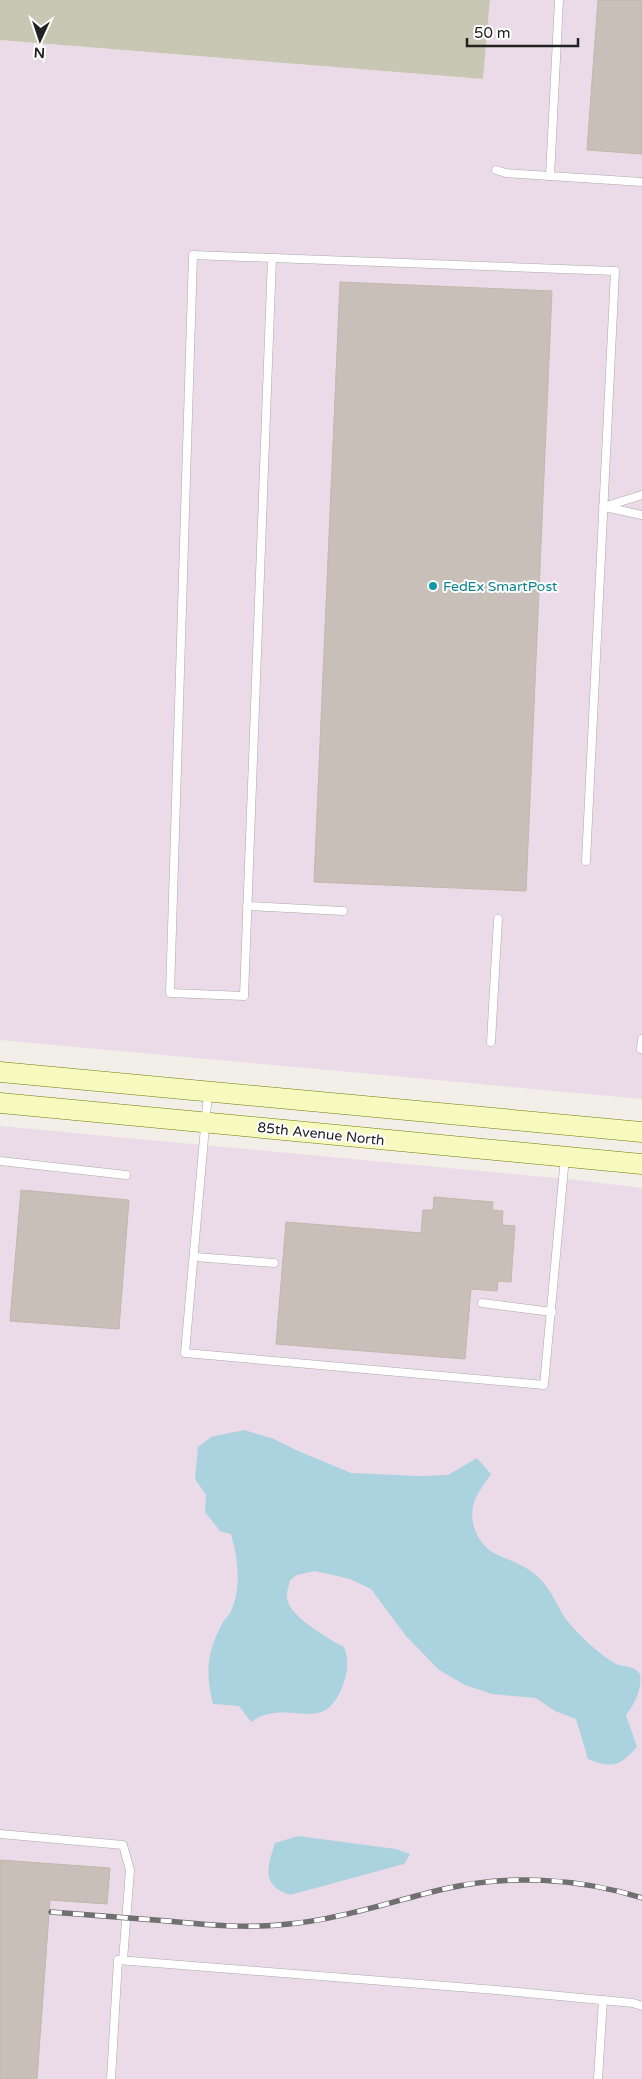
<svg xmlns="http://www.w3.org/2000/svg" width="642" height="2079" font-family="'Varela Round',sans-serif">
<rect width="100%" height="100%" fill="#f2efe9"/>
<g fill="#ebdbe8">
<polygon points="490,0 642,0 642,1099 0,1040 0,40 483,79"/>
<polygon points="0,1126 577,1180 642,1188 642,2079 0,2079"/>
</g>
<polygon fill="#c7c7b4" points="0,0 490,0 483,79 0,40"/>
<g fill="#aad3df">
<path d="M244 1430 274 1439 296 1450 351 1473 419 1476 448 1475 477 1458 491 1474C486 1482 478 1491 475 1500 467 1519 477 1544 494 1553 506 1559 521 1564 532 1572 548 1583 555 1601 565 1618 575 1631 588 1643 600 1653 605 1657 611 1661 616 1664 624 1667 635 1666 640 1674 642 1690 635 1703 626 1715L637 1747C619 1766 614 1769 588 1759L576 1719 555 1711 536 1698 492 1694 465 1685 439 1670 406 1636 371 1589 350 1579 315 1571 297 1575 290 1580C289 1585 286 1594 287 1599 290 1617 329 1639 344 1647 349 1659 348 1672 343 1685 325 1732 300 1705 265 1715 260 1716 256 1719 251 1722L239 1706 213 1704C205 1672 207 1651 223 1622 225 1619 228 1616 230 1613 242 1590 238 1558 231 1534L220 1531 205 1512 206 1495 195 1479 198 1447 211 1437Z"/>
<path d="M298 1836 396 1849 410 1854 404 1864 290 1895C261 1885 267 1868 275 1843Z"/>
</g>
<g fill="#c7bfb8" stroke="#c4b6ab">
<polygon points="598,0 642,0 642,154 587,150"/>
<polygon points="340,282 552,291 526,891 314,882"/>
<polygon points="21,1190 129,1200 119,1329 10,1321"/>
<polygon points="434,1197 493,1202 492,1210 503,1211 502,1225 515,1226 511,1282 498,1281 497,1291 471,1289 465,1359 276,1344 286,1222 421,1233 423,1210 433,1210"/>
<polygon points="0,1860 110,1868 107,1904 50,1900 37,2079 0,2079"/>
</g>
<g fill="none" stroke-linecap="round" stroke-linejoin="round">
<defs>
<g id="lane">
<polyline points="559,0 550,176 642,182"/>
<polyline points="496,170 506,173 550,176"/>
<polyline points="272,258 244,996 170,993 193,255 615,271 586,861"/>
<polyline points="603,507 642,495"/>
<polyline points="605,507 642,515"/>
<polyline points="247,906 343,911"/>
<polyline points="491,1042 498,919"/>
<polyline points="641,1049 642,1039"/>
<polyline points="208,1093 185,1353 544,1385 565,1157"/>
<polyline points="0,1161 126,1175"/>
<polyline points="195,1257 274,1263"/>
<polyline points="482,1303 552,1312"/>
<polyline points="0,1834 123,1845 130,1870 123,1960"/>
<polyline points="111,2079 118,1960 496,1990 633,2003 642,2006"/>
<polyline points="598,2079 603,2000"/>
</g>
<g id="secondary">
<polyline points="0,1072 642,1132"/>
<polyline points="0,1103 642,1164"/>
</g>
</defs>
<use href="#lane" stroke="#a9a9a9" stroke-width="9"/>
<use href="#secondary" stroke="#707d05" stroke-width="21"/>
<use href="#lane" stroke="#fff" stroke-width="8"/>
<use href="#secondary" stroke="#f7fabf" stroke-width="20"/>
<defs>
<path id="rail" d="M51 1912C90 1915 129 1918 168 1921 208 1925 249 1929 289 1924 342 1919 392 1901 444 1889 508 1874 579 1878 642 1898"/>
</defs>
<use href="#rail" stroke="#707070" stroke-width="5.5"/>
<use href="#rail" stroke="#fff" stroke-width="4" stroke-dasharray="11" stroke-linecap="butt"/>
</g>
<circle fill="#0f9aa8" stroke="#fff" stroke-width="2" cx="433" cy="586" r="5"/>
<g text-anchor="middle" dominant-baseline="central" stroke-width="4" stroke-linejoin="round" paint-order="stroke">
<g font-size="14" fill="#0d838f" stroke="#fff" text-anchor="start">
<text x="443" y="586">FedEx SmartPost</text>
</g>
<g font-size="14" fill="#222" stroke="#fff">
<text transform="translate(321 1134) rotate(6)">85th Avenue North</text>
</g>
</g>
<g transform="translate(40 40) rotate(183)" stroke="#ffffff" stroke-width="4" paint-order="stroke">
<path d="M0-4L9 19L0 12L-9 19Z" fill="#222222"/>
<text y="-8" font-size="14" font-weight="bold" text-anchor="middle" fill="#222222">N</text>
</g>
<path d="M467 38v8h111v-8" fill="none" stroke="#222222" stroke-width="2.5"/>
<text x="474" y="38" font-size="15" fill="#222222" stroke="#ffffff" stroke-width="4" paint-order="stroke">50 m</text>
</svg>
